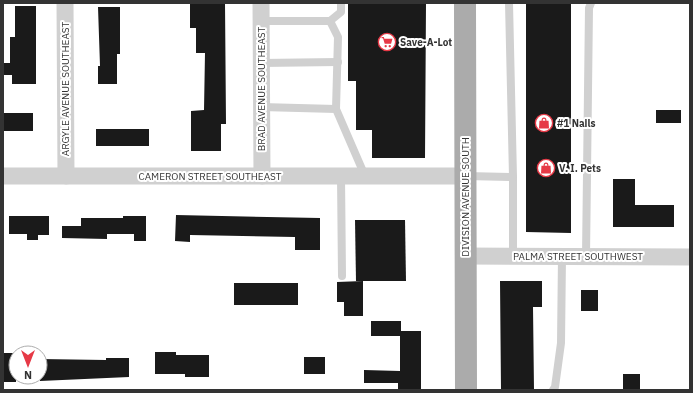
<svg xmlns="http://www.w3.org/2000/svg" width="693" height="393" font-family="'IBM Plex Sans',sans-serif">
<rect width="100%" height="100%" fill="#fff"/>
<g fill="#1a1a1a">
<polygon points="190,3 225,3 226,124 221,124 221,151 191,151 191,111 204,110 205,53 196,53 196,28 190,28"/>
<polygon points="348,3 426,3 425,158 372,158 372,130 356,130 356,81 348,81"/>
<polygon points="526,3 571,3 571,233 526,232"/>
<polygon points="15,6 36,6 36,84 12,84 12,75 3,75 3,63 10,63 10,37 15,37"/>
<polygon points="98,7 120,7 120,54 117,54 117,84 98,84 98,66 100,66"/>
<rect x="656" y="110" width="25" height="13"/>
<rect x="3" y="113" width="30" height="18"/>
<rect x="96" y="129" width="53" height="17"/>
<polygon points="613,179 635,179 635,205 674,205 674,227 613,227"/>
<polygon points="176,215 320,218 320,250 295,250 295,237 190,235 190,242 175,241"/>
<polygon points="9,216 49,216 49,235 38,235 38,240 27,240 27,234 9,234"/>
<polygon points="123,216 146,216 146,241 134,241 134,234 107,234 107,239 62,238 62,226 81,226 81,218 123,218"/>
<polygon points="355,220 405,220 406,281 356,281"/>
<polygon points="363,281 363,316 344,316 344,302 337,302 337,282"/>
<polygon points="500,281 542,281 542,307 533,307 534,390 501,390"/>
<rect x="234" y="283" width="64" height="22"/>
<rect x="581" y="290" width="17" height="21"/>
<polygon points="371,321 401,321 401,331 421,331 421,389 398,389 398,383 364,383 364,370 400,371 400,336 371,336"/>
<polygon points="155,352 176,352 176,355 209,355 209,377 185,377 185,374 155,374"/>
<rect x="3" y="353" width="13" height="29"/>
<rect x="304" y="357" width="21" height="17"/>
<polygon points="106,358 129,358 129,377 40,381 40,359 106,360"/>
<rect x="623" y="374" width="17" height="16"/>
</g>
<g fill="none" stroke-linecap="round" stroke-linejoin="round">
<g stroke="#d0d0d0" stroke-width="8">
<polyline points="509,3 513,177 513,256"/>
<polyline points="261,21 330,21 341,12 341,3"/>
<polyline points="330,21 338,37 336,109"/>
<polyline points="261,63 338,62"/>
<polyline points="261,107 336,109 365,176"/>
<polyline points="341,176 342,276"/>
<polyline points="466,176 513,177"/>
<polyline points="586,256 589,8 591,3"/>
<polyline points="553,390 555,387 561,343 562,256"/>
</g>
<g stroke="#d0d0d0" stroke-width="17">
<polyline points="65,3 66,176"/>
<polyline points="261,3 262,176"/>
<polyline points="3,176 465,176"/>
<polyline points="465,256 690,257"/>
</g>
<polyline stroke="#ababab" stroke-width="22" points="465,3 466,390"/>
</g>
<defs>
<symbol id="supermarket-ring" viewBox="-11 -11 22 22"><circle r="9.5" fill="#fff" stroke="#e63946" stroke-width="1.5"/><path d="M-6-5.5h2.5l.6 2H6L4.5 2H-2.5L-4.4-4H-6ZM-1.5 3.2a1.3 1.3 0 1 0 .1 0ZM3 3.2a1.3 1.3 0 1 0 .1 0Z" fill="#e63946"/></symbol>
<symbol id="shop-ring" viewBox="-11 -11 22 22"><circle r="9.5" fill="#fff" stroke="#e63946" stroke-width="1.5"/><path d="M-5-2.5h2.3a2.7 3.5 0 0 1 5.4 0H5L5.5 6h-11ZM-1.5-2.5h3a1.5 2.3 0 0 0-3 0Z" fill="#e63946"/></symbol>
</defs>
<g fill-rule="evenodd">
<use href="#supermarket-ring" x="377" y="32" width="20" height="20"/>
<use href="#shop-ring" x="534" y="113" width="20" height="20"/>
<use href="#shop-ring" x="536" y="158" width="20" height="20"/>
</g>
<g text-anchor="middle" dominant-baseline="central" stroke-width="4" stroke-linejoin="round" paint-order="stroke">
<g font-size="10" font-weight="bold" fill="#333" stroke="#fff" text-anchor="start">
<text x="400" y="42">Save-A-Lot</text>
<text x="557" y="123">#1 Nails</text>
<text x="559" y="168">V. I. Pets</text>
</g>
<g font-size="10" fill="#333" stroke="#fff">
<text transform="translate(65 89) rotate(-90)">ARGYLE AVENUE SOUTHEAST</text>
<text transform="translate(261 89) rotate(-90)">BRAD AVENUE SOUTHEAST</text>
<text x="210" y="176">CAMERON STREET SOUTHEAST</text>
<text transform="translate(465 197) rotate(-90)">DIVISION AVENUE SOUTH</text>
<text x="578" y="256">PALMA STREET SOUTHWEST</text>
</g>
</g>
<rect width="693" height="393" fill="none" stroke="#333333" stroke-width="8"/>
<g transform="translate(28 365) rotate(180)"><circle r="19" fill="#ffffff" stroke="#adadad"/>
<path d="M0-3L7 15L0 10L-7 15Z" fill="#e63946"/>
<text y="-6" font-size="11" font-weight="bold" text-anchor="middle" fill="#333333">N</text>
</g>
</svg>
